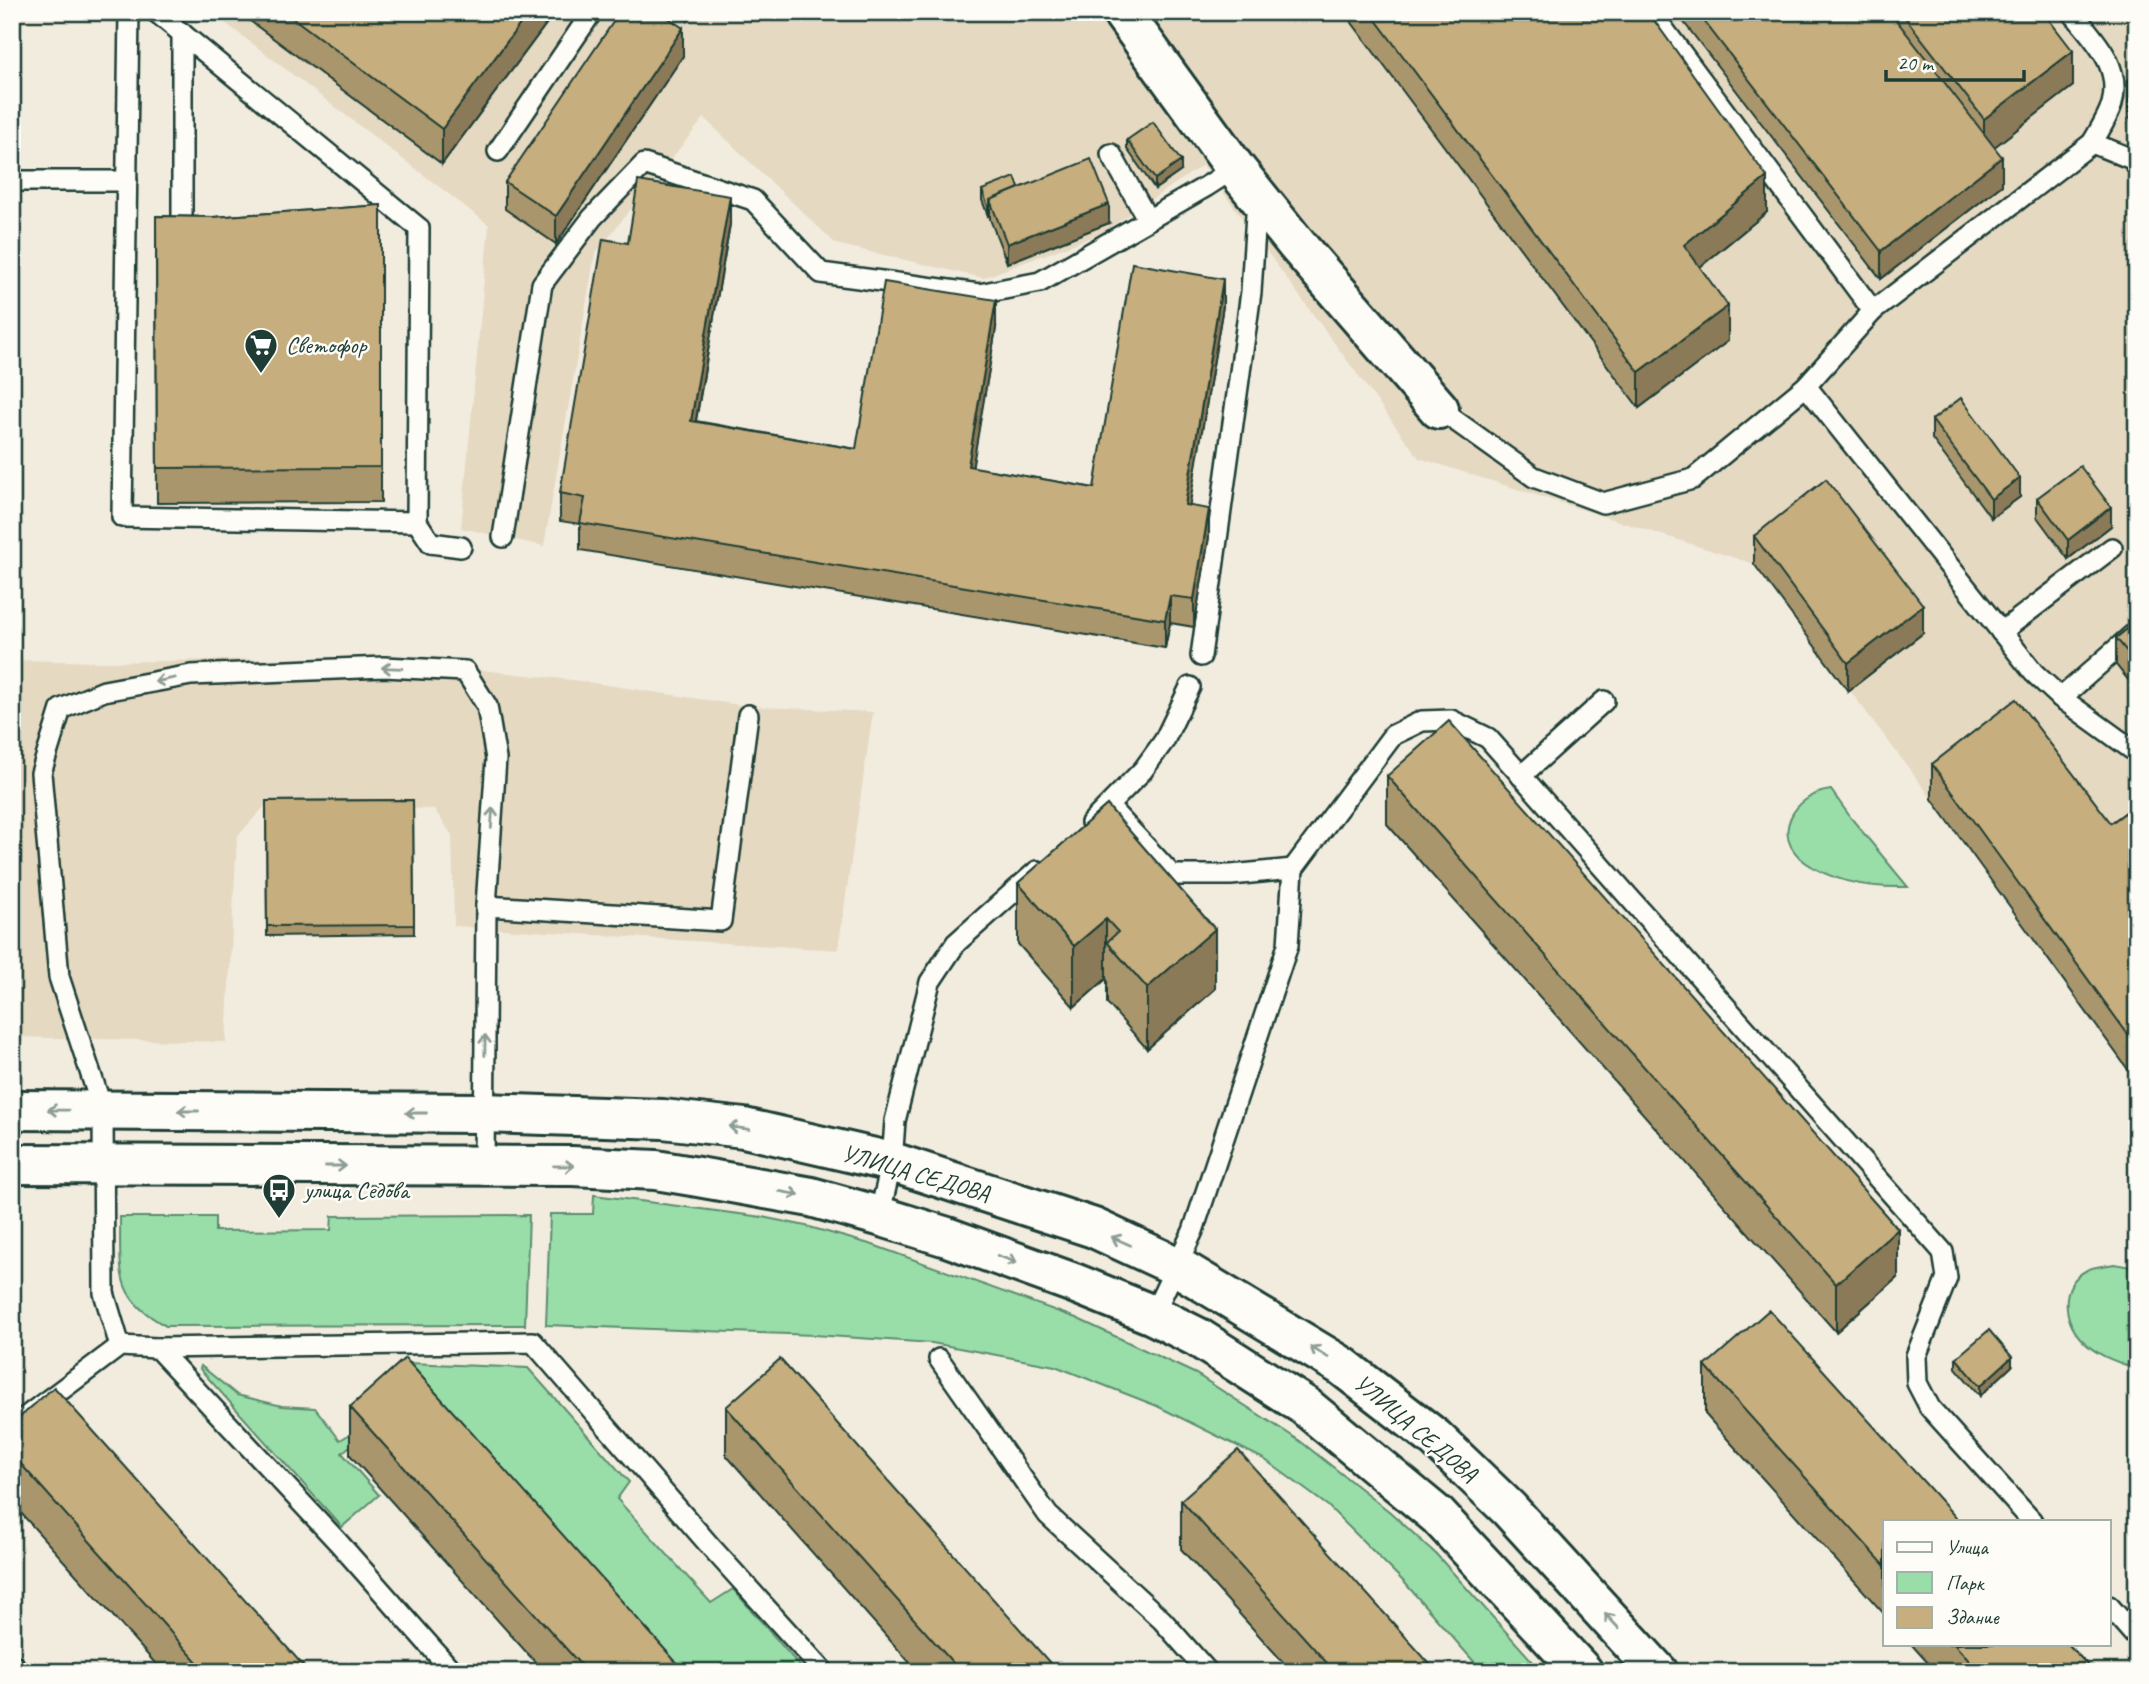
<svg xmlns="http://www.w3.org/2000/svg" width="2149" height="1684" font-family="Caveat,sans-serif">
<rect width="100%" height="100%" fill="#f2ecdf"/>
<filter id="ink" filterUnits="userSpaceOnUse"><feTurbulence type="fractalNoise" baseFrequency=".0143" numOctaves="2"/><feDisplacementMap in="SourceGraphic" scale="14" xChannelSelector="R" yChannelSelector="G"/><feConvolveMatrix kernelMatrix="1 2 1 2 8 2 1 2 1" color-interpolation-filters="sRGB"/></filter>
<g filter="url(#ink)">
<g fill="#e5d9c2">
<polygon points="211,12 2137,12 2137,1082 1932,799 1754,564 1419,458 1203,165 1100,234 983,278 836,244 704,118 595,254 544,546 461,528 489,225"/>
<polygon points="367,657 581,681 746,706 873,712 838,950 454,926 452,835 434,809 264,807 237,837 226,1042 12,1037 12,660 107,662"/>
</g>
<g fill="#99dda9" stroke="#5c8d6e" stroke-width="2">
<path d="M1831 790 1851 818 1908 887C1873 888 1834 883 1805 862 1769 836 1794 794 1831 790Z"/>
<polygon points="594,1195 762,1217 806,1226 873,1245 1076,1318 1196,1374 1300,1441 1390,1512 1436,1554 1542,1672 1483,1672 1404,1582 1328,1506 1264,1459 1157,1406 1055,1366 932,1343 814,1335 546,1325 550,1214 593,1214"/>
<path d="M529 1215 525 1325 166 1326C113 1298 121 1271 120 1217H215V1231L331 1230 332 1216Z"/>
<path d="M2114 1264 2137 1268V1369C2118 1362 2097 1356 2083 1341 2063 1322 2058 1285 2087 1270 2095 1266 2105 1266 2114 1264Z"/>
<polygon points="408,1363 528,1368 629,1482 617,1499 711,1603 733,1589 805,1672 651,1672 403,1398 342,1453 379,1495 342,1527 200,1369 201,1366 237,1395 282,1406 315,1408 340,1440 360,1428"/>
</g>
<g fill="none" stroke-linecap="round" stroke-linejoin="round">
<defs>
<g id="service">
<polyline points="129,12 122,517 417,522 419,228 156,12"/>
<polyline points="1651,12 1873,311"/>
<polyline points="2092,143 2132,159 2137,166"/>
<polyline points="498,151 592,12"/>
<polyline points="1111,154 1148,220"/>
<polyline points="12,181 127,181"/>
<polyline points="176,241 182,226 182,33"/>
<polyline points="1806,386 2034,673 2061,698 2137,631"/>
<path d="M1439 409 1534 477 1603 503 1693 479 1806 386 1873 311 2092 143C2099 131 2108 117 2112 104 2122 65 2094 40 2072 12"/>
<polyline points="417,522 431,543 461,547"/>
<polyline points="503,537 542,284 592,218 644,164 753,200 821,273 979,294 1040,282 1207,186 1235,168"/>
<polyline points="2001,632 2112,548"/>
<polyline points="1201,656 1251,292 1257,199"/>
<polyline points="2061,698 2137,753"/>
<polyline points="1521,776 1604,701"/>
<polyline points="1109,807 1172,875 1231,875 1293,869"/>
<polyline points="1091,823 1143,770 1164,741 1190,687"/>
<polyline points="486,906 721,921 748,715"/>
<polyline points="879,1216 892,1162 895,1121 930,982 956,943 1037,871"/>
<polyline points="1153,1315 1193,1231 1288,945 1293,869 1393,735 1422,721 1451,720 1488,738 1943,1252 1947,1278 1916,1356 1917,1383 1930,1408 2032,1521"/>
<polyline points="120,1346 104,1293 103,1111 59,977 41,773 61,709 104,691 191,675 384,667 465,671 487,706 496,759 486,906 484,1166"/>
<polyline points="157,1348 533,1342 711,1547 824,1672"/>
<polyline points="939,1359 1048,1515 1162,1620 1208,1672"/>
<polyline points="12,1427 120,1346 157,1348 338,1542 453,1672"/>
<polyline points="2109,1606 2137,1638"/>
<polyline points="12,1664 20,1672"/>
</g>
<polyline id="minor" points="1122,12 1235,168 1297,245 1439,409"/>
<g id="secondary">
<polyline points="12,1110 484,1113 663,1119 744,1128 892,1162 1094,1228 1178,1267 1342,1366 1435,1438 1509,1509 1658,1672"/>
<polyline points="12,1164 572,1166 656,1170 698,1177 811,1197 879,1216 947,1237 1074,1283 1153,1315 1197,1337 1305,1406 1438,1516 1583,1672"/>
</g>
</defs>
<use href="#service" stroke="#1f3d34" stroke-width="24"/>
<use href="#minor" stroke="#1f3d34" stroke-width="44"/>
<use href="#secondary" stroke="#1f3d34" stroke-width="44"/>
<use href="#service" stroke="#fdfcf7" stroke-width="19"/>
<use href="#minor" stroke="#fdfcf7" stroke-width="38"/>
<use href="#secondary" stroke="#fdfcf7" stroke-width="38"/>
</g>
<g fill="#aa966c" stroke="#1f3d34" stroke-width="2">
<polygon points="238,12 555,12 442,164"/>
<polygon points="676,12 693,12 688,20"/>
<polygon points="1344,12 1648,12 1767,212 1700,267 1728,341 1639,408"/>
<polygon points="1676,12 2043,12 2073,86 1994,147 2002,185 1881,279"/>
<polygon points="683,56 556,244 505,209 505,182"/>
<polygon points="2137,74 2137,128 2128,116 2128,80"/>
<polygon points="1127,140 1181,171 1155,189 1127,149"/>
<polygon points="1019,188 1109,223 1007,263 990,219 990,215 988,216 982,200 982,190"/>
<polygon points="381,205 381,502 157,503 156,216 213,217"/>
<polygon points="730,224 696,421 856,449 996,328 972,467 1094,488 1223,306 1189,506 1209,537 1194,627 1170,623 1165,648 580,550 580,524 560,521 560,493 628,243"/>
<polygon points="1932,420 2020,497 1991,518 1932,439"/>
<polygon points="2037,498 2111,526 2068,559 2037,517"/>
<polygon points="1754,536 1923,633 1848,691 1754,564"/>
<polygon points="2137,621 2137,691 2116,665 2116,638"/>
<polygon points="1932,764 2111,823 2137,804 2137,1082 1932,799"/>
<polygon points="1387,776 1898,1277 1836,1332 1387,824"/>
<polygon points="413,800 414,934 267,936 266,801"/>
<polygon points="1107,805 1215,989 1147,1049 1107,1003 1107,980 1106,979 1074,1007 1018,944 1018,883"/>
<polygon points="1956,1358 2012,1366 1980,1396 1956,1368"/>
<polygon points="1705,1366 1885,1521 1885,1615 1705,1414"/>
<polygon points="350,1407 685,1672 544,1672 350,1455"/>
<polygon points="726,1407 1058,1672 918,1672 726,1455"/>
<polygon points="12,1424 309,1672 163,1672 12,1503"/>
<polygon points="1181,1500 1437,1672 1292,1672 1181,1549"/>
<polygon points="1911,1644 2068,1644 2094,1672 1936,1672"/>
</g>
<g fill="#8b7a58" stroke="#1f3d34" stroke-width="2">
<polygon points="529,12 555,12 442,164 442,129"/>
<polygon points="688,12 693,12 688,20"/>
<polygon points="683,28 683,56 556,244 556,216"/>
<polygon points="2073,51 2073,86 1984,155 1984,119"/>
<polygon points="2002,157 2002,185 1881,279 1881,251"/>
<polygon points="1181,161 1181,171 1155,189 1155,179"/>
<polygon points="1767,177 1767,212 1684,280 1684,245"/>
<polygon points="730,196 730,224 691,448 691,421"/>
<polygon points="1109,204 1109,223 1007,263 1007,244"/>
<polygon points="988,206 990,206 990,215 988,216"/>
<polygon points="1223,279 1223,306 1185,533 1185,505"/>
<polygon points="996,300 996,328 968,494 968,466"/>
<polygon points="1728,306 1728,341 1639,408 1639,372"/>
<polygon points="2020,478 2020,497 1991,518 1991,499"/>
<polygon points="2111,507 2111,526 2068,559 2068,540"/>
<polygon points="1209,509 1209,537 1194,627 1194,599"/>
<polygon points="1170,596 1170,623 1165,648 1165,620"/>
<polygon points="1923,605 1923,633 1848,691 1848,663"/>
<polygon points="1106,919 1106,979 1074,1007 1074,946"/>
<polygon points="1215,929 1215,989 1147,1049 1147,988"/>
<polygon points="1898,1229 1898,1277 1836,1332 1836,1284"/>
<polygon points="2012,1357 2012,1366 1980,1396 1980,1386"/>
</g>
<g fill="#c6ae7e" stroke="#1f3d34" stroke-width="2">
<polygon points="285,12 529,12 442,129"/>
<polygon points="620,12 660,12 683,28 556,216 505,182"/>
<polygon points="1370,12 1648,12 1767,177 1684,245 1728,306 1639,372"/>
<polygon points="1697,12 1890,12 2002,157 1881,251"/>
<polygon points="1901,12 2043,12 2073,51 1984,119"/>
<polygon points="2137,74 2137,93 2128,80"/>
<polygon points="1153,122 1181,161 1155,179 1127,140"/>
<polygon points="1091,159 1109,204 1007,244 990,200"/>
<polygon points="1015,177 1019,188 990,200 990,206 988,206 982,190"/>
<polygon points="638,181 730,196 691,421 856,449 884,282 996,300 968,466 1094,488 1132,263 1223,279 1185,505 1209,509 1194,599 1170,596 1165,620 580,523 585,498 560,493 603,239 628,243"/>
<polygon points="381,205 381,467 157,468 156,216 213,217"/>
<polygon points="1961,398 2020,478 1991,499 1932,420"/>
<polygon points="2080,466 2111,507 2068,540 2037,498"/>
<polygon points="1826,479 1923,605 1848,663 1754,536"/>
<polygon points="2137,621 2137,664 2116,638"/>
<polygon points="2016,699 2111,823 2137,804 2137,1047 1932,764"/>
<polygon points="1449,721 1898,1229 1836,1284 1387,776"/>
<polygon points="413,800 414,925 267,926 266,801"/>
<polygon points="1107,805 1215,929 1147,988 1107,942 1118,932 1106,919 1074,946 1018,883"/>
<polygon points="1769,1310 1959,1521 1885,1521 1885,1566 1705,1366"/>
<polygon points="1989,1330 2012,1357 1980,1386 1956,1358"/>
<polygon points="405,1358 685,1672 587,1672 350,1407"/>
<polygon points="780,1359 1058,1672 961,1672 726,1407"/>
<polygon points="54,1387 309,1672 206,1672 12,1454 12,1424"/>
<polygon points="1238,1450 1437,1672 1335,1672 1181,1500"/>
<polygon points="1954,1644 2068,1644 2094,1672 1979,1672"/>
</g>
<defs><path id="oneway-shaft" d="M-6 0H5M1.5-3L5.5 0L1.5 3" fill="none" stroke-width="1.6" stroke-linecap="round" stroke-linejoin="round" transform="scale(1.75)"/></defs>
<g stroke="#8e9c96">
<use href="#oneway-shaft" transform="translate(392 668) rotate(-178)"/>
<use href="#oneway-shaft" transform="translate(165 680) rotate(169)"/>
<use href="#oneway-shaft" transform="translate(492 818) rotate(-86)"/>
<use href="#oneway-shaft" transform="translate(485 1045) rotate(-89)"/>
<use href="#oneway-shaft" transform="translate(58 1110) rotate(-179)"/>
<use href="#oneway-shaft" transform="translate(188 1111) rotate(-180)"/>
<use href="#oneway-shaft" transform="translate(416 1113) rotate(-180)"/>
<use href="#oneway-shaft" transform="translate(739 1128) rotate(-172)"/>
<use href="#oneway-shaft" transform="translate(336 1166)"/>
<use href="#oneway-shaft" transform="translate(564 1166) rotate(1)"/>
<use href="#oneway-shaft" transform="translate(789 1193) rotate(10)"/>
<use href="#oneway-shaft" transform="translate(1121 1241) rotate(-156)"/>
<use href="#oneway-shaft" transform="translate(1007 1259) rotate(20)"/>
<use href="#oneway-shaft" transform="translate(1319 1352) rotate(-149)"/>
<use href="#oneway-shaft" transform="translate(1612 1621) rotate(-133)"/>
</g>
</g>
<defs>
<symbol id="supermarket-pin" viewBox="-11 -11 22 30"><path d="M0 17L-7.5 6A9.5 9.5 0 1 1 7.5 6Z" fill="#1f3d34" stroke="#fdfcf7"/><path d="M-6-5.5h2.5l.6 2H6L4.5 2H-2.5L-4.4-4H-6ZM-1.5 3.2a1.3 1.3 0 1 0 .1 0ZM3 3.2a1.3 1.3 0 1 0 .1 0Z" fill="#fff"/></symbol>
<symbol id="bus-pin" viewBox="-11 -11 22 30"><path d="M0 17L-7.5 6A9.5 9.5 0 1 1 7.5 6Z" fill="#1f3d34" stroke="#fdfcf7"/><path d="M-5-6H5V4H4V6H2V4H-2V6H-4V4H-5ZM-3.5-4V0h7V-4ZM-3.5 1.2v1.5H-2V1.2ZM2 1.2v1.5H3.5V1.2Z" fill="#fff"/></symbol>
</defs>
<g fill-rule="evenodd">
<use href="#supermarket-pin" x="242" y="326" width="38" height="52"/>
<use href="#bus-pin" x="260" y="1171" width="38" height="52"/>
</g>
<g text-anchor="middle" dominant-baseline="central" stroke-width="5" stroke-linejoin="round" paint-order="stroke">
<g font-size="24" fill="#1f3d34" stroke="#fdfcf7" text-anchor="start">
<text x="286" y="345">Светофор</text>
<text x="304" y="1190">улица Седова</text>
</g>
<g font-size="24" fill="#1f3d34" stroke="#fdfcf7">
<text transform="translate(916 1173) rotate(16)">УЛИЦА СЕДОВА</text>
<text transform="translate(1416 1428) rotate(40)">УЛИЦА СЕДОВА</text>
</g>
</g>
<rect width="2149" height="1684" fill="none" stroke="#fdfcf7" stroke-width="42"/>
<rect x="21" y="21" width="2107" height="1642" fill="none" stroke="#1f3d34" stroke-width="2.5" filter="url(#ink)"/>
<rect x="1883" y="1520" width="228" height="126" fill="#fdfcf7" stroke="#a4b0a9" stroke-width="2"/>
<rect x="1897" y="1542" width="35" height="10" fill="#fdfcf7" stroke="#a4b0a9" stroke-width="2"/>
<text x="1946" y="1554" font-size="21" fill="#1f3d34">Улица</text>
<rect x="1897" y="1572" width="35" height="21" fill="#99dda9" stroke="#a4b0a9" stroke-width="2"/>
<text x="1946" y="1590" font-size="21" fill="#1f3d34">Парк</text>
<rect x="1897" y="1607" width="35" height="21" fill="#c6ae7e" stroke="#a4b0a9" stroke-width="2"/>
<text x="1946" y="1624" font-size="21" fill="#1f3d34">Здание</text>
<path d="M1886 70v10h138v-10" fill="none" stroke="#1f3d34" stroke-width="3.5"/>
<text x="1897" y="70" font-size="21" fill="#1f3d34" stroke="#fdfcf7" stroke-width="5" paint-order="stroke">20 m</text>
</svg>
